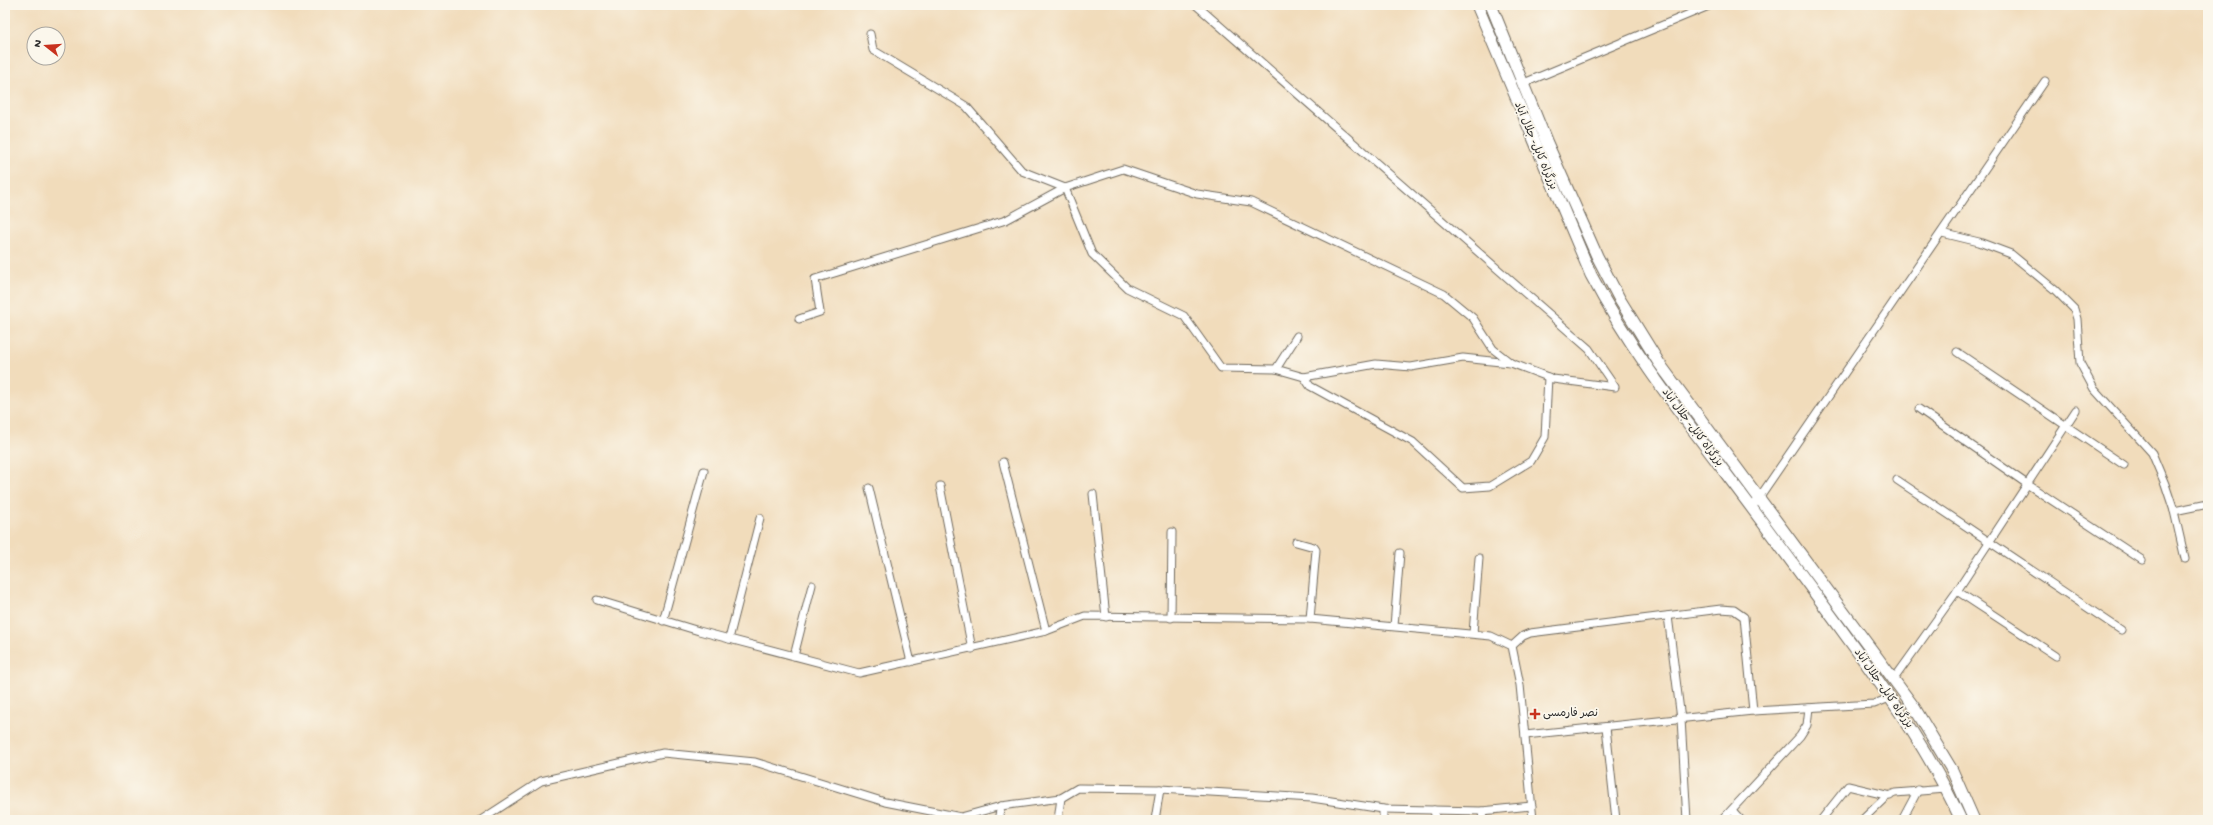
<svg xmlns="http://www.w3.org/2000/svg" width="2213" height="825" font-family="'Gochi Hand','Playpen Sans Arabic',sans-serif">
<rect width="100%" height="100%" fill="#fbf7ec"/>
<filter id="ink" filterUnits="userSpaceOnUse"><feTurbulence type="fractalNoise" baseFrequency=".025" numOctaves="2"/><feDisplacementMap in="SourceGraphic" scale="8" xChannelSelector="R" yChannelSelector="G"/><feConvolveMatrix kernelMatrix="1 2 1 2 8 2 1 2 1" color-interpolation-filters="sRGB"/></filter>
<filter id="wash" filterUnits="userSpaceOnUse"><feTurbulence type="fractalNoise" baseFrequency=".012" numOctaves="4" result="noise"/><feDisplacementMap in="SourceGraphic" scale="16" xChannelSelector="R" yChannelSelector="G"/><feGaussianBlur stdDeviation="0.9" result="paint"/><feColorMatrix in="noise" values="0 0 0 0 0 0 0 0 0 0 0 0 0 0 0 0 0 1.4 0 .05"/><feComposite in="paint" operator="in"/></filter>
<g filter="url(#wash)">
<rect width="100%" height="100%" fill="#f1dcbb"/>
</g>
<g filter="url(#ink)">
<g fill="none" stroke-linecap="round" stroke-linejoin="round">
<defs>
<g id="minor">
<polyline points="870,34 873,50 966,106 1022,171 1065,188 1123,169 1197,194 1251,202 1444,294 1473,318 1493,349 1511,363 1553,379 1615,387 1589,349 1196,5"/>
<polyline points="1524,83 1711,5"/>
<polyline points="1942,233 1979,242 2011,254 2055,290 2074,309 2077,319 2080,363 2094,389 2152,453 2165,484 2174,511 2185,559"/>
<polyline points="799,319 820,312 815,279 1006,220 1065,188 1092,254 1127,288 1184,316 1221,368 1276,369 1297,336"/>
<polyline points="1957,352 2124,465"/>
<polyline points="1276,369 1304,377 1376,364 1411,367 1463,358 1510,363"/>
<polyline points="1304,377 1310,386 1413,442 1463,488 1490,486 1531,461 1545,437 1548,377"/>
<polyline points="1919,409 2027,484 2142,560"/>
<polyline points="1003,462 1046,631"/>
<polyline points="1897,480 2121,630"/>
<polyline points="940,486 972,649"/>
<polyline points="869,488 911,662"/>
<polyline points="1093,494 1106,617"/>
<polyline points="1752,508 2045,81"/>
<polyline points="2174,511 2208,504"/>
<polyline points="1296,542 1314,547 1316,550 1310,619"/>
<polyline points="1957,591 2056,656"/>
<polyline points="597,600 699,631 859,673 1046,631 1085,616 1310,619 1491,636 1512,646 1520,685 1533,820"/>
<polyline points="1668,616 1681,719 1687,820"/>
<polyline points="1171,618 1172,532"/>
<polyline points="663,621 704,471"/>
<polyline points="1394,626 1400,553"/>
<polyline points="1473,633 1479,558"/>
<polyline points="729,639 760,518"/>
<polyline points="1512,646 1523,636 1530,633 1721,609 1734,610 1744,617 1753,711"/>
<polyline points="794,656 812,585"/>
<polyline points="1894,679 1957,591 2076,410"/>
<polyline points="1606,727 1616,820"/>
<polyline points="1525,735 1753,711 1874,704 1887,699 1892,699"/>
<polyline points="1434,810 1436,820"/>
<polyline points="1732,810 1741,820"/>
<polyline points="1482,811 1483,820"/>
<polyline points="481,820 541,781 663,753 755,762 885,802 961,817 1001,806 1061,798 1078,788 1160,789 1312,798 1383,809 1482,811 1532,806"/>
<polyline points="998,820 1001,806"/>
<polyline points="1058,820 1061,798"/>
<polyline points="1155,820 1160,789"/>
<polyline points="1383,820 1383,809"/>
<polyline points="1722,820 1800,736 1807,725 1809,708"/>
<polyline points="1821,820 1848,786 1890,796"/>
<polyline points="1862,820 1886,797 1895,793 1946,789"/>
<polyline points="1902,820 1918,790"/>
</g>
<g id="trunk">
<path d="M1477 5 1591 275C1627 344 1674 405 1721 467 1767 528 1812 589 1857 651 1896 705 1933 759 1961 820"/>
<polyline points="1491,5 1547,143 1597,256 1620,300 1659,363 1914,707 1952,770 1974,820"/>
</g>
</defs>
<use href="#minor" stroke="#70695d" stroke-width="9"/>
<use href="#trunk" stroke="#70695d" stroke-width="13"/>
<use href="#minor" stroke="#fff" stroke-width="7"/>
<use href="#trunk" stroke="#fff" stroke-width="11"/>
</g>
</g>
<path fill="#c8321e" stroke="#fbf7ec" stroke-width="1.5" d="M1533 708h4v4h4v4h-4v4h-4v-4h-4v-4h4z"/>
<g text-anchor="middle" dominant-baseline="central" stroke-width="3.5" stroke-linejoin="round" paint-order="stroke">
<g font-size="11" fill="#2b2b2b" stroke="#fbf7ec">
<text transform="translate(1535 146) rotate(67)">بزرگراه کابل- جلال آباد</text>
<text transform="translate(1692 428) rotate(53)">بزرگراه کابل- جلال آباد</text>
<text transform="translate(1883 689) rotate(55)">بزرگراه کابل- جلال آباد</text>
</g>
<g font-size="11" fill="#2b2b2b" stroke="#fbf7ec" text-anchor="start">
<text x="1543" y="714">نصر فارمسی</text>
</g>
</g>
<rect width="2213" height="825" fill="none" stroke="#fbf7ec" stroke-width="20"/>
<g transform="translate(46 46) rotate(287)"><circle r="19" fill="#fbf7ec" stroke="#a8a59f"/>
<path d="M0-3L7 15L0 10L-7 15Z" fill="#c8321e"/>
<text y="-6" font-size="11" font-weight="bold" text-anchor="middle" fill="#2b2b2b">N</text>
</g>
</svg>
